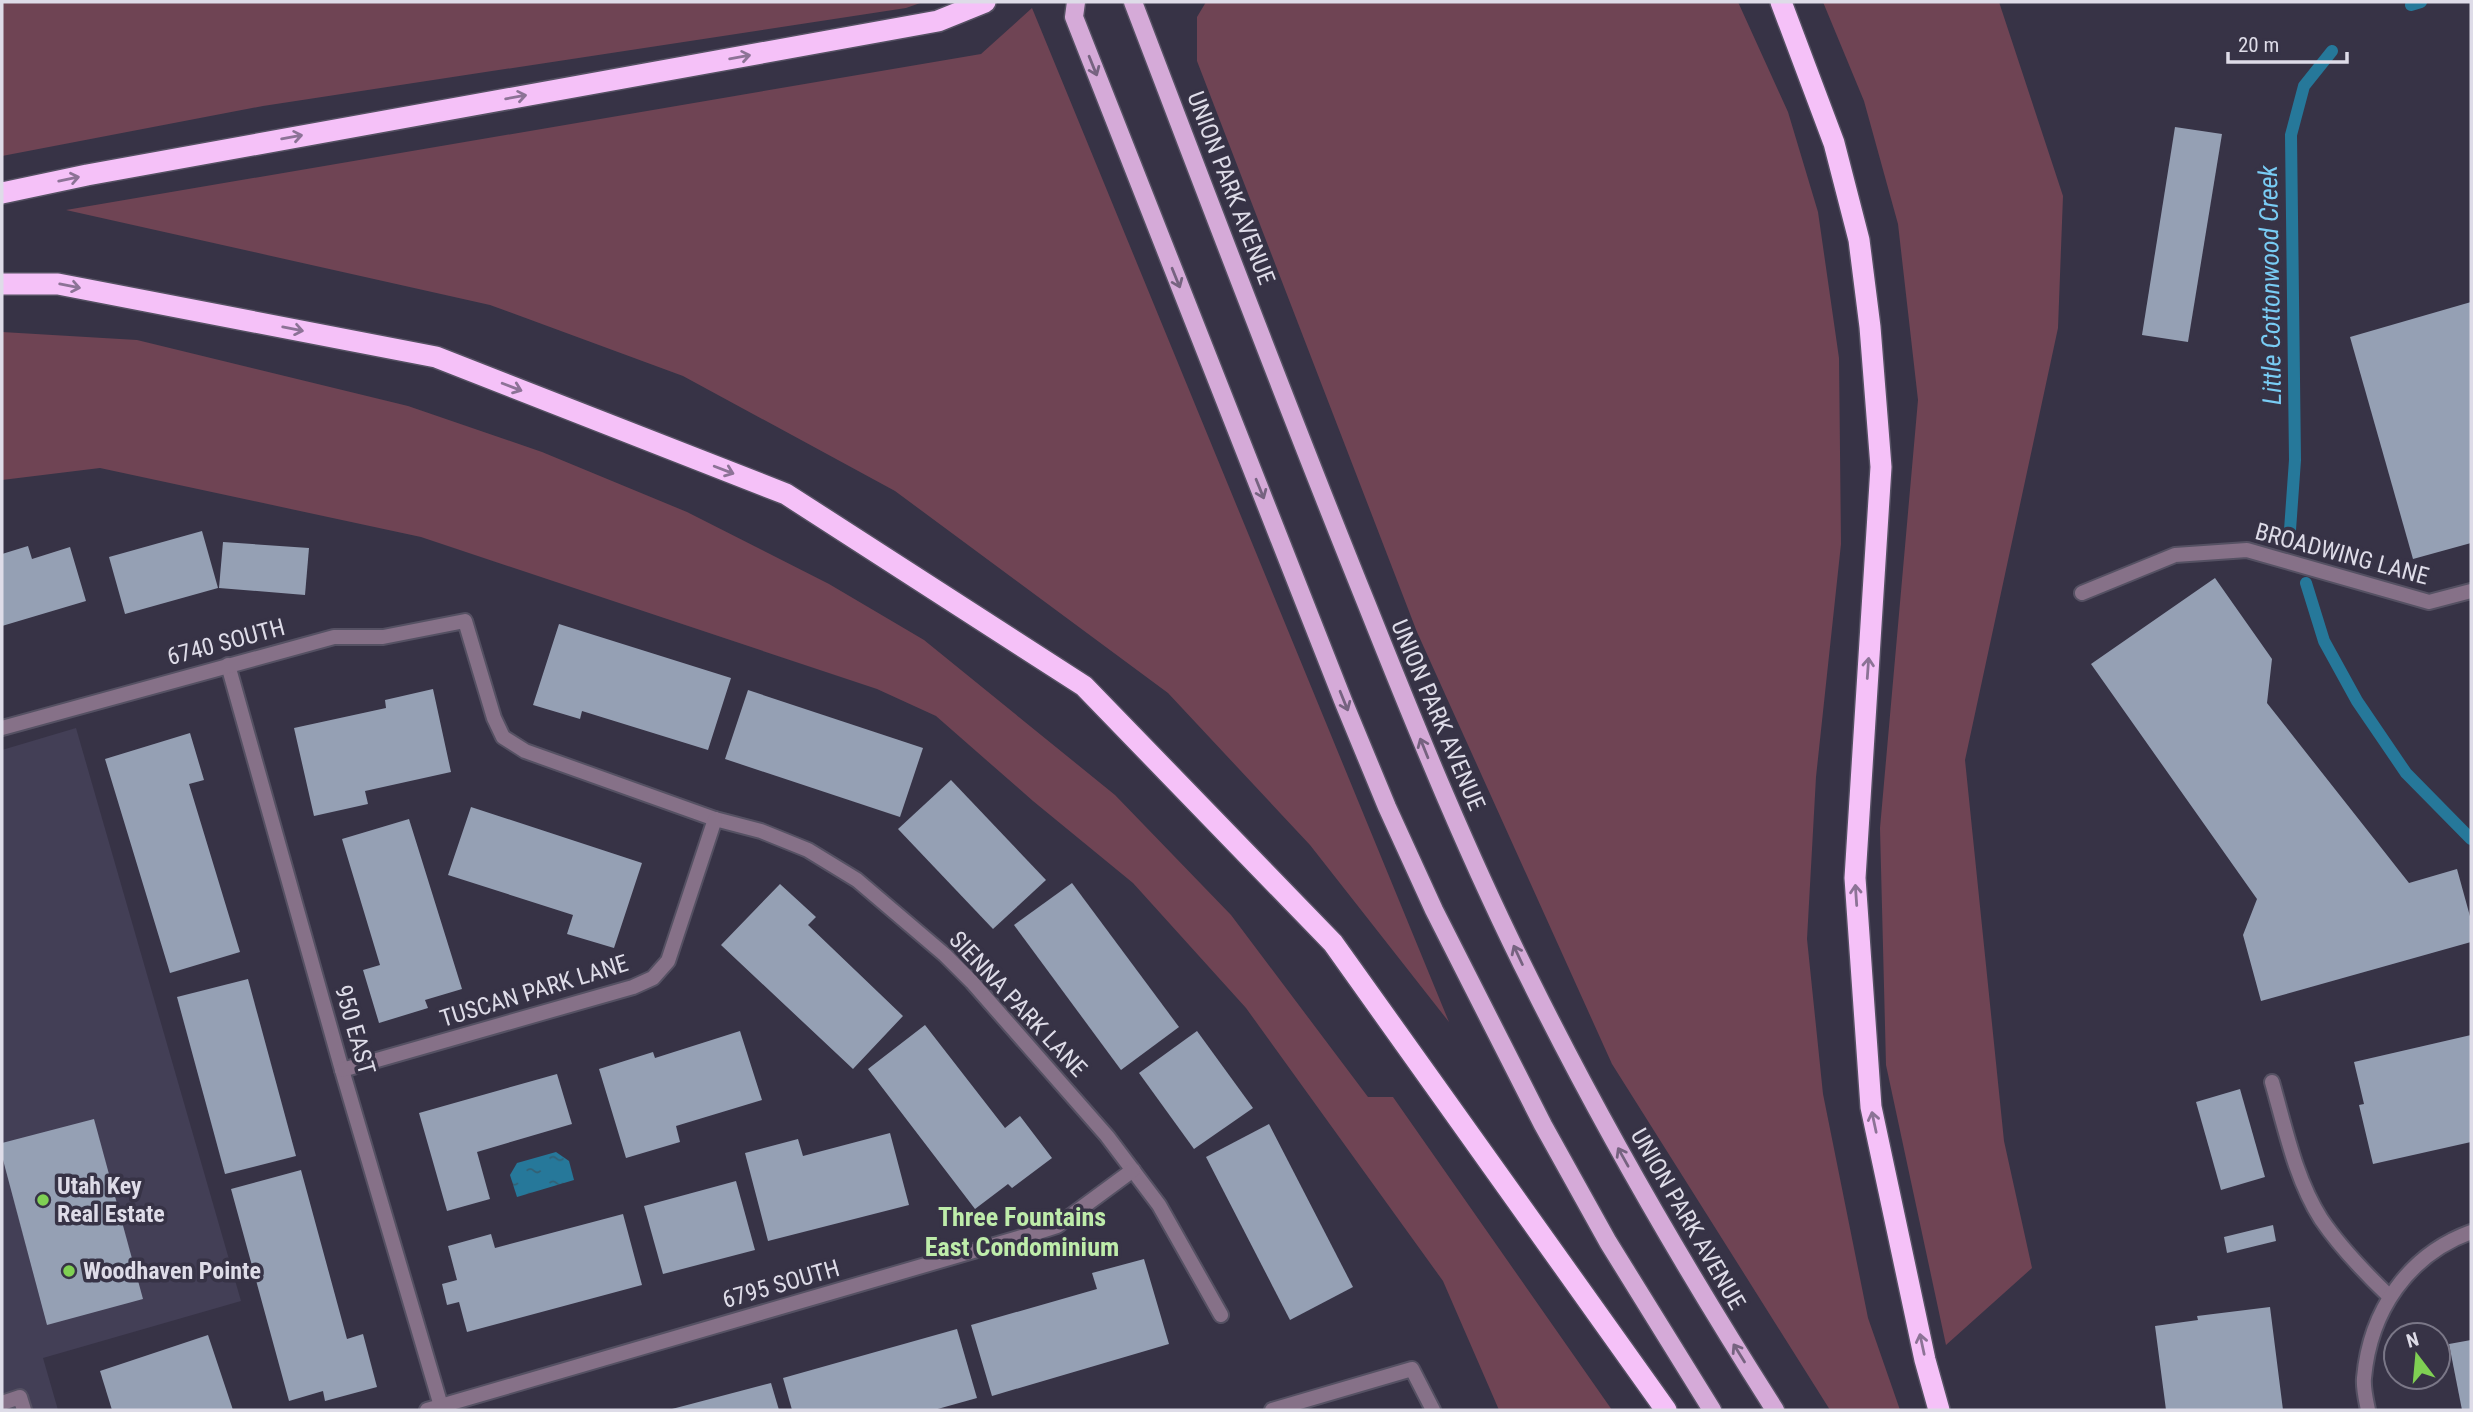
<svg xmlns="http://www.w3.org/2000/svg" width="2473" height="1412" font-family="'Roboto Condensed',sans-serif">
<defs>
<pattern id="water-ripples" width="26" height="14" patternUnits="userSpaceOnUse" patternTransform="scale(1.75)"><rect width="26" height="14" fill="#26789a"/><path d="M2 4q2-2 4 0t4 0M15 11q2-2 4 0t4 0" fill="none" stroke="#336074"/></pattern>
</defs>
<rect width="100%" height="100%" fill="#373346"/>
<polygon fill="#433f56" points="76,728 241,1301 43,1358 58,1410 2,1410 2,750"/>
<g fill="#6f4454">
<polygon points="2,2 923,2 906,8 263,106 2,156"/>
<polygon points="1206,2 1738,2 1788,112 1818,212 1839,358 1841,544 1816,777 1807,939 1823,1094 1868,1318 1900,1410 1830,1410 1612,1064 1417,632 1197,61 1197,17"/>
<polygon points="1823,2 1999,2 2063,196 2058,328 1965,760 2004,1141 2032,1268 1946,1345 1886,1065 1880,828 1918,400 1898,224 1864,101"/>
<polygon points="1032,8 1449,1022 1310,845 1168,693 895,491 683,376 490,305 66,210 981,54"/>
<polygon points="2,332 137,340 408,406 542,452 687,512 829,584 924,640 1115,795 1231,915 1368,1097 1393,1097 1612,1410 1499,1410 1443,1281 1246,1008 1133,883 1033,801 936,716 877,689 421,537 100,468 2,480"/>
</g>
<polygon fill="url(#water-ripples)" points="556,1152 569,1161 574,1180 517,1197 510,1175 517,1163"/>
<g fill="none" stroke-linecap="round" stroke-linejoin="round">
<g stroke="#26789a" stroke-width="12">
<polyline points="2411,5 2421,2"/>
<polyline points="2290,530 2295,460 2291,135 2304,86 2332,51"/>
<polyline points="2306,583 2324,641 2357,701 2406,773 2471,839"/>
</g>
</g>
<g fill="#95a0b4">
<polygon points="2175,127 2222,134 2188,342 2142,335"/>
<polygon points="2471,302 2471,543 2413,559 2350,337"/>
<polygon points="202,531 218,588 125,614 109,557"/>
<polygon points="223,542 309,548 305,595 219,588"/>
<polygon points="28,546 32,559 70,547 86,601 2,626 2,554"/>
<polygon points="2215,578 2272,659 2267,703 2409,883 2457,869 2471,920 2471,942 2261,1001 2243,935 2257,899 2091,664"/>
<polygon points="559,624 731,678 708,750 582,711 580,719 533,705"/>
<polygon points="433,689 451,772 365,791 368,804 314,816 294,728 386,708 385,700"/>
<polygon points="748,690 923,748 900,817 725,759"/>
<polygon points="190,733 204,780 189,784 240,952 170,973 105,759"/>
<polygon points="951,780 1046,880 993,929 898,829"/>
<polygon points="471,807 642,863 614,948 567,934 573,915 448,875"/>
<polygon points="409,819 462,989 425,1000 428,1008 379,1023 363,970 380,965 342,839"/>
<polygon points="1072,883 1179,1027 1121,1070 1014,925"/>
<polygon points="780,884 816,917 808,925 903,1016 853,1069 721,945"/>
<polygon points="248,979 296,1156 225,1174 177,997"/>
<polygon points="925,1025 1005,1128 1020,1116 1052,1158 1012,1188 1008,1184 975,1209 868,1069"/>
<polygon points="740,1031 762,1100 676,1126 680,1142 626,1158 599,1069 653,1052 655,1058"/>
<polygon points="1197,1031 1253,1108 1194,1149 1139,1073"/>
<polygon points="2471,1035 2471,1142 2373,1164 2359,1105 2364,1104 2354,1062"/>
<polygon points="557,1074 572,1124 477,1152 490,1199 447,1211 419,1113"/>
<polygon points="2240,1089 2265,1177 2221,1190 2196,1102"/>
<polygon points="94,1119 143,1299 47,1325 2,1156 2,1143"/>
<polygon points="1269,1124 1353,1287 1290,1320 1206,1157"/>
<polygon points="890,1133 909,1205 768,1241 745,1153 798,1139 803,1156"/>
<polygon points="301,1170 347,1339 363,1334 377,1387 325,1401 323,1391 289,1401 231,1189"/>
<polygon points="736,1181 755,1250 663,1274 644,1206"/>
<polygon points="623,1214 642,1285 467,1332 459,1302 447,1305 442,1284 457,1280 448,1246 491,1234 495,1248"/>
<polygon points="2273,1225 2276,1241 2227,1253 2224,1237"/>
<polygon points="1144,1259 1169,1344 992,1396 971,1325 1097,1289 1092,1273"/>
<polygon points="2270,1307 2283,1410 2166,1410 2155,1326 2198,1320 2197,1316"/>
<polygon points="957,1329 977,1398 934,1410 792,1410 783,1378"/>
<polygon points="208,1335 233,1410 112,1410 100,1371"/>
<polygon points="2471,1340 2471,1410 2462,1410 2449,1344"/>
<polygon points="771,1383 779,1410 672,1410 672,1409"/>
</g>
<g fill="none" stroke-linecap="round" stroke-linejoin="round">
<defs>
<g id="service">
<path d="M2272 1082C2285 1127 2295 1178 2321 1219 2340 1247 2365 1273 2389 1296"/>
<polyline points="2,1403 20,1397 24,1410"/>
</g>
<g id="minor">
<polyline points="2082,593 2175,555 2247,550 2429,602 2471,591"/>
<polyline points="228,665 342,1070 441,1406"/>
<polyline points="2,728 334,637 383,637 465,621 494,718 503,737 525,751 715,819 761,831 808,850 857,880 945,955 972,982 1107,1136 1159,1205 1221,1315"/>
<polyline points="342,1070 633,987 653,978 668,961 715,819"/>
<polyline points="427,1410 1032,1234 1057,1226 1133,1170"/>
<polyline points="1272,1410 1412,1369 1433,1410"/>
<path d="M2368 1410C2366 1400 2363 1388 2364 1378 2370 1311 2408 1255 2471 1232"/>
</g>
<g id="primary">
<polyline points="1076,2 1074,17 1344,703 1387,807 1434,910 1543,1125 1608,1242 1712,1410"/>
<path d="M1133 2C1210 203 1286 405 1367 605 1418 733 1470 861 1532 984 1605 1131 1687 1272 1775 1410"/>
</g>
<g id="motorway">
<polyline points="1781,2 1834,143 1859,240 1870,327 1881,467 1855,878 1871,1107 1925,1360 1939,1410"/>
<polyline points="2,193 87,175 938,21 985,2"/>
<polyline points="2,284 58,284 436,357 786,494 1084,686 1333,943 1666,1410"/>
</g>
</defs>
<use href="#service" stroke="#555163" stroke-width="18"/>
<use href="#minor" stroke="#555163" stroke-width="18"/>
<use href="#primary" stroke="#555163" stroke-width="21"/>
<use href="#motorway" stroke="#555163" stroke-width="24"/>
<use href="#service" stroke="#867188" stroke-width="14"/>
<use href="#minor" stroke="#867188" stroke-width="14"/>
<use href="#primary" stroke="#d5aad8" stroke-width="18"/>
<use href="#motorway" stroke="#f5c1f8" stroke-width="21"/>
</g>
<defs><path id="oneway-shaft" d="M-6 0H5M1.5-3L5.5 0L1.5 3" fill="none" stroke-width="1.6" stroke-linecap="round" stroke-linejoin="round" transform="scale(1.75)"/></defs>
<g stroke="#8c7396">
<use href="#oneway-shaft" transform="translate(740 57) rotate(-10)"/>
<use href="#oneway-shaft" transform="translate(516 97) rotate(-10)"/>
<use href="#oneway-shaft" transform="translate(292 137) rotate(-10)"/>
<use href="#oneway-shaft" transform="translate(69 179) rotate(-12)"/>
<use href="#oneway-shaft" transform="translate(70 286) rotate(11)"/>
<use href="#oneway-shaft" transform="translate(293 329) rotate(11)"/>
<use href="#oneway-shaft" transform="translate(512 387) rotate(21)"/>
<use href="#oneway-shaft" transform="translate(724 470) rotate(21)"/>
<use href="#oneway-shaft" transform="translate(1868 668) rotate(-86)"/>
<use href="#oneway-shaft" transform="translate(1856 895) rotate(-94)"/>
<use href="#oneway-shaft" transform="translate(1874 1122) rotate(-102)"/>
<use href="#oneway-shaft" transform="translate(1922 1344) rotate(-102)"/>
</g>
<g stroke="#766380">
<use href="#oneway-shaft" transform="translate(1093 66) rotate(68)"/>
<use href="#oneway-shaft" transform="translate(1176 278) rotate(68)"/>
<use href="#oneway-shaft" transform="translate(1260 489) rotate(68)"/>
<use href="#oneway-shaft" transform="translate(1344 701) rotate(68)"/>
<use href="#oneway-shaft" transform="translate(1424 748) rotate(-112)"/>
<use href="#oneway-shaft" transform="translate(1518 955) rotate(-115)"/>
<use href="#oneway-shaft" transform="translate(1623 1157) rotate(-119)"/>
<use href="#oneway-shaft" transform="translate(1739 1353) rotate(-122)"/>
</g>
<g fill="#7fd053" stroke="#373346" stroke-width="2.5">
<circle cx="43" cy="1200" r="7"/>
<circle cx="69" cy="1271" r="7"/>
</g>
<g text-anchor="middle" dominant-baseline="central" stroke-width="7" stroke-linejoin="round" paint-order="stroke">
<g font-size="24" fill="#dedce8" stroke="#373346">
<text transform="translate(1231 188) rotate(69)">UNION PARK AVENUE</text>
<text transform="translate(2342 554) rotate(15)">BROADWING LANE</text>
<text transform="translate(226 642) rotate(-15)">6740 SOUTH</text>
<text transform="translate(1438 715) rotate(67)">UNION PARK AVENUE</text>
<text transform="translate(534 991) rotate(-17)">TUSCAN PARK LANE</text>
<text transform="translate(1018 1004) rotate(47)">SIENNA PARK LANE</text>
<text transform="translate(355 1030) rotate(74)">950 EAST</text>
<text transform="translate(1688 1219) rotate(60)">UNION PARK AVENUE</text>
<text transform="translate(781 1284) rotate(-16)">6795 SOUTH</text>
</g>
<g font-size="24" font-weight="bold" fill="#dedce8" stroke="#373346" text-anchor="start">
<text x="57" y="1186">Utah Key<tspan x="57" dy="28">Real Estate</tspan></text>
<text x="83" y="1271">Woodhaven Pointe</text>
</g>
<g font-size="26" font-style="italic" fill="#79ccf4" stroke="#373346">
<text transform="translate(2270 285) rotate(-91)">Little Cottonwood Creek</text>
</g>
<g font-size="26" font-weight="bold" fill="#beecaa" stroke="#373346">
<text x="1022" y="1217">Three Fountains<tspan x="1022" dy="30">East Condominium</tspan></text>
</g>
</g>
<rect width="2473" height="1412" fill="none" stroke="#dedce8" stroke-width="7"/>
<g transform="translate(2417 1356) rotate(344)"><circle r="33" fill="#373346" stroke="#7a7787" stroke-width="2"/>
<path d="M0-5L12 26L0 18L-12 26Z" fill="#7fd053"/>
<text y="-10" font-size="19" font-weight="bold" text-anchor="middle" fill="#dedce8">N</text>
</g>
<path d="M2228 52v10h119v-10" fill="none" stroke="#dedce8" stroke-width="3.5"/>
<text x="2238" y="52" font-size="21" fill="#dedce8" stroke="#373346" stroke-width="5" paint-order="stroke">20 m</text>
</svg>
